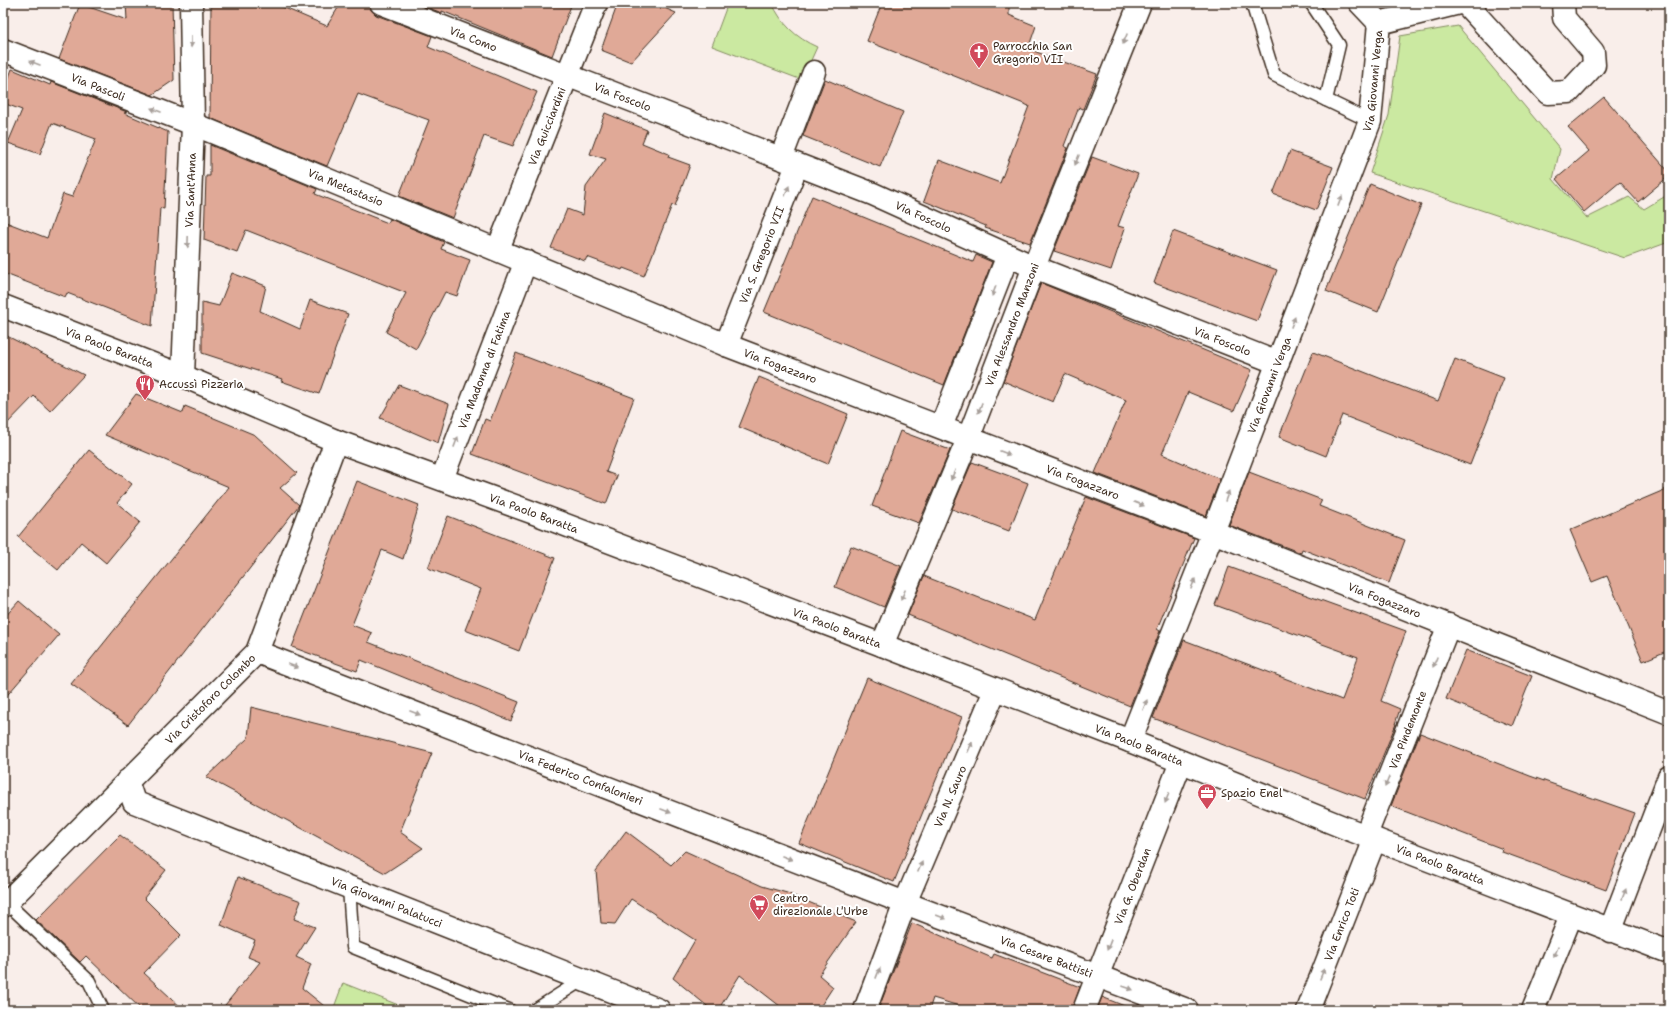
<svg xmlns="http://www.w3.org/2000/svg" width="1672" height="1013" font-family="'Shantell Sans',sans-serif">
<rect width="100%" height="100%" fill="#f9eeea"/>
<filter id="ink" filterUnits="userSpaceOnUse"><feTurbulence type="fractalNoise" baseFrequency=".025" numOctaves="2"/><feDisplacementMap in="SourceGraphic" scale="8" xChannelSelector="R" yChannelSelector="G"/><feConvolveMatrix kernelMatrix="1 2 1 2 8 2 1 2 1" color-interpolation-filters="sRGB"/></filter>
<g filter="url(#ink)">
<g fill="#cbe9a1" stroke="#838a60">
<path d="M728 3H772C781 23 796 38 817 47L802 80 712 46Z"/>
<polygon points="1458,26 1560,149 1553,179 1587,218 1629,197 1644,209 1669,194 1669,242 1625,258 1370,173 1389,115 1400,36"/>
<polygon points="343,983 411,1010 333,1010"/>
</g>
<g fill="#e0a997" stroke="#3b2a1e">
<polygon points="126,3 172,3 174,80 152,95 59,59 80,4 127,20"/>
<polygon points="211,3 273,3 327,26 341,3 369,3 371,10 376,15 432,36 428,47 537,92 513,146 484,136 453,218 399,196 429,120 358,94 327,166 210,118"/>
<polygon points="416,3 572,3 552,56 442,11 442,13"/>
<polygon points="618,3 653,3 676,13 631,62 601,50"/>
<polygon points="882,3 1009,3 1009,15 1036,26 1028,49 1097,74 1083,109 1079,107 1064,146 1068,148 1030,243 985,228 986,226 924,201 939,160 1000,183 1029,106 867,41"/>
<polygon points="12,69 50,85 51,82 127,112 124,113 168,132 164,209 160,208 152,326 67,293 65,297 3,273 3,221 47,238 63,194 72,197 96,139 52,123 40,154 8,143 22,110 3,103 3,93"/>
<polygon points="825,79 903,112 880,167 803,136"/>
<polygon points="1604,97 1669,172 1669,176 1638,202 1620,182 1584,212 1556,179 1589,151 1568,127"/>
<polygon points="605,113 647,130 642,143 669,154 668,157 690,165 675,206 672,205 644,276 623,268 622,270 587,257 585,261 551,248 567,209 583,215 586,187 606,159 590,154"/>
<polygon points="210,145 317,189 315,194 388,223 390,219 444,242 441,249 470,260 457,296 445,292 416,349 386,332 406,293 246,230 237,252 204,240 206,176 210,176"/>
<polygon points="1290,151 1333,167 1316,210 1273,194"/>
<polygon points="1092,157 1138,174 1118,226 1125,228 1111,270 1054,251"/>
<polygon points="1370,184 1421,205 1378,312 1326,291"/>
<polygon points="812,196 973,262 976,255 992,262 944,385 764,312"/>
<polygon points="1173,231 1277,270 1257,321 1154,283"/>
<polygon points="232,273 266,286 260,311 300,329 310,300 348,314 319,394 281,381 282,379 202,353 202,302 219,306"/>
<polygon points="1041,283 1252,370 1234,411 1188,392 1162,454 1220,479 1206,516 1095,473 1126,400 1065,374 1053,402 1003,381"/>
<polygon points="3,334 84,375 50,411 34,396 3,428"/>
<polygon points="1313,352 1438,401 1455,359 1504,378 1470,465 1342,415 1326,456 1279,437"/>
<polygon points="516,353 634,398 606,472 617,476 606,504 472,454 485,419 490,421"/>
<polygon points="759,377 848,414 828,464 739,427"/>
<polygon points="399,385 449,404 438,443 380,418"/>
<polygon points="136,394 183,413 185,406 255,435 297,473 280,488 299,505 128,725 71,684 229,487 105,435"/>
<polygon points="900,431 950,450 919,523 872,506"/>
<polygon points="89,450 132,484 117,503 140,522 106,563 81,542 58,570 18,537"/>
<polygon points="972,462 1028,483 1009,531 952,509"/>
<polygon points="1249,472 1322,500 1319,506 1405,540 1389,583 1302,549 1301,553 1229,525"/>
<polygon points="357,481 419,505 403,559 382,550 352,625 372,633 368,642 519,702 511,721 361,660 357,671 292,647"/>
<polygon points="1669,488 1669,650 1643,661 1607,576 1592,582 1570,530"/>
<polygon points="1086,497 1194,538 1157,629 1160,631 1130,706 908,615 924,576 1035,620"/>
<polygon points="448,516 555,558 519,651 465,630 481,589 428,568"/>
<polygon points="851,546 901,566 884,607 835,587"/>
<polygon points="1229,567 1406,631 1381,701 1400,709 1395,724 1396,724 1365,799 1153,718 1184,640 1342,700 1358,657 1215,605"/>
<polygon points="19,601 59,635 3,700 3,619"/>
<polygon points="1466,650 1532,676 1512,726 1446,699"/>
<polygon points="867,678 962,717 894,882 799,843"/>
<polygon points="251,707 432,753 400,832 423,848 385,873 206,777 248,738"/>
<polygon points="1420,733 1530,776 1635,813 1606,890 1502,852 1503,849 1391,806"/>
<polygon points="626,831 671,865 685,851 762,886 787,893 856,922 819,975 833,987 818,1010 785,1010 740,975 718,1010 712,1010 673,978 695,940 631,899 615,924 601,923 596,871"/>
<polygon points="120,835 166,870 144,898 181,935 144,973 184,1010 142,1010 86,956 80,962 36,920"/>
<polygon points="238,877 301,901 294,919 315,927 296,957 311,964 302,988 329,1010 221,1010 260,962 248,957 255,940 221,925"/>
<polygon points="912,923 992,958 994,954 1080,987 1072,1010 972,1010 933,998 929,1010 878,1010"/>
<polygon points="1102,997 1132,1009 1131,1010 1097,1010"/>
</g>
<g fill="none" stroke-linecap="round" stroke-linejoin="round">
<defs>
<g id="lane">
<polyline points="1252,3 1274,75 1370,121"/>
<polyline points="1311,3 1339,45 1326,100"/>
<polyline points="349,887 353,947 509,1010"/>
<polyline points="7,903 89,981 103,1010"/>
<polyline points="535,1010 582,980"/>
</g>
<g id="street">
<path id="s1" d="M381 3 873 194 1034 267 1278 363"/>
<polyline points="1360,3 1379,23"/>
<polyline points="1465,3 1548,93 1569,92 1594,65 1593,52 1564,18 1563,3"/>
<polyline points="1379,23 1459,3"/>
<path id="s2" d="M3 50 193 124 726 345 1213 532 1669 713"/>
<polyline points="781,158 814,72"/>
<path id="s3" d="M498 249 596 3"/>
<path id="s4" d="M726 345 797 165"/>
<path id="s5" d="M183 376 193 124 191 3"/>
<polyline points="941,427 1008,255"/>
<path id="s6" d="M442 479 526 261"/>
<path id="s7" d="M882 645 968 439 1034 267 1140 3"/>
<path id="s8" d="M257 652 905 903 1187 1010"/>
<path id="s9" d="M1130 741 1213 532 1370 121 1379 23"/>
<path id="s10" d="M127 781 134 802 659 1010"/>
<path id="s11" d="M1366 835 1449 625"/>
<path id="s12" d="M3 906 257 652 336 441"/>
<polyline points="1610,931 1669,777"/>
<path id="s13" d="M865 1010 905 903 995 690"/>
<path id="s14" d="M1084 1010 1181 762"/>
<path id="s15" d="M1308 1010 1375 839"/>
<polyline points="1533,1010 1571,916"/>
</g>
<g id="secondary">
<path id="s16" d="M3 306 183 376 336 441 534 513 882 645 1130 741 1348 829 1669 952"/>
</g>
</defs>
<use href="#lane" stroke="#3b2a1e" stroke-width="15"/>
<use href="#street" stroke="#3b2a1e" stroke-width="25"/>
<use href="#secondary" stroke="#3b2a1e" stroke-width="25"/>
<use href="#lane" stroke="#fff" stroke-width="12"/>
<use href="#street" stroke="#fff" stroke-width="22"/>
<use href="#secondary" stroke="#fff" stroke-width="22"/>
</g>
<defs><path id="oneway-solid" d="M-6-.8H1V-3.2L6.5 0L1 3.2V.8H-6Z"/></defs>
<g fill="#a79f9a">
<use href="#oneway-solid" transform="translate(1125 39) rotate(112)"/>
<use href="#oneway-solid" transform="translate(191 42) rotate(89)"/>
<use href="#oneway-solid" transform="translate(35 63) rotate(-159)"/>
<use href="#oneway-solid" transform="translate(156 110) rotate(-159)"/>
<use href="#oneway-solid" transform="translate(1077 160) rotate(112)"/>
<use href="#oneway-solid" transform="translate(787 191) rotate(-68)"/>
<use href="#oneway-solid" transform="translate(1340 201) rotate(-69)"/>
<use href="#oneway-solid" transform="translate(188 242) rotate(92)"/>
<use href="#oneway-solid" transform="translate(994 291) rotate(111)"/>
<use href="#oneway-solid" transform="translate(1293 322) rotate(-69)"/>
<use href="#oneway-solid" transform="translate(980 408) rotate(111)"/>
<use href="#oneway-solid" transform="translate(456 442) rotate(-69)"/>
<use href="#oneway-solid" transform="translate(1005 453) rotate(21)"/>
<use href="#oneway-solid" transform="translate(953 475) rotate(113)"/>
<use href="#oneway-solid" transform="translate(1227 496) rotate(-69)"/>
<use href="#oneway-solid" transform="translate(1139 504) rotate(21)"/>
<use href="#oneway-solid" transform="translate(1193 584) rotate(-68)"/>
<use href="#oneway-solid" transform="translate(903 595) rotate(113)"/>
<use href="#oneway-solid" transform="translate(1435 662) rotate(112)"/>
<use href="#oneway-solid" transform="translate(293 666) rotate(21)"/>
<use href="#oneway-solid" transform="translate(1145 705) rotate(-68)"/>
<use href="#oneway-solid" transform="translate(415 713) rotate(21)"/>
<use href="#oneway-solid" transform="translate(970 747) rotate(-67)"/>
<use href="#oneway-solid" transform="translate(1387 782) rotate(112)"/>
<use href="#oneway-solid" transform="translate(1167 798) rotate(111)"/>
<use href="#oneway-solid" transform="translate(666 811) rotate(21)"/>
<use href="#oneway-solid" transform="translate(787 858) rotate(21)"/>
<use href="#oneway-solid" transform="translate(920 867) rotate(-67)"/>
<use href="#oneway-solid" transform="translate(1624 894) rotate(-69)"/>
<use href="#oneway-solid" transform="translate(941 917) rotate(21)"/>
<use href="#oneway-solid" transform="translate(1109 945) rotate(111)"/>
<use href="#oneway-solid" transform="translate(1556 952) rotate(112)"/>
<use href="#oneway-solid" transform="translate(878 973) rotate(-69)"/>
<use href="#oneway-solid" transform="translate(1322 974) rotate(-68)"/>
<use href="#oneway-solid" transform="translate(1128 988) rotate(20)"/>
</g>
</g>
<defs>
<symbol id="church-pin" viewBox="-11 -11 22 30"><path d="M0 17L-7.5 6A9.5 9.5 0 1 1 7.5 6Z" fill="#d1495b" stroke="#fff"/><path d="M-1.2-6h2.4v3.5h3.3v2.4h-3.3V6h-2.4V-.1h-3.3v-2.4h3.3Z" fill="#fff"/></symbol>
<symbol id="restaurant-pin" viewBox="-11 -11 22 30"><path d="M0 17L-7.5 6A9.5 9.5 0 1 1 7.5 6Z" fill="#d1495b" stroke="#fff"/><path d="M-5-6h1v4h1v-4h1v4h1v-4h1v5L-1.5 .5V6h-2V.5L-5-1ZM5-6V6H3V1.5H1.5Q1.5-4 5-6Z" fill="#fff"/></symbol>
<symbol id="office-pin" viewBox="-11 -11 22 30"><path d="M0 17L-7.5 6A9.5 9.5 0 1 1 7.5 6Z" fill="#d1495b" stroke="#fff"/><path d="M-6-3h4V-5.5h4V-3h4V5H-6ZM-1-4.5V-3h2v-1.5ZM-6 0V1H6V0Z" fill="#fff"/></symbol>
<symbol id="supermarket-pin" viewBox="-11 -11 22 30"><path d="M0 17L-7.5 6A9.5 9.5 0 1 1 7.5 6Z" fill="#d1495b" stroke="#fff"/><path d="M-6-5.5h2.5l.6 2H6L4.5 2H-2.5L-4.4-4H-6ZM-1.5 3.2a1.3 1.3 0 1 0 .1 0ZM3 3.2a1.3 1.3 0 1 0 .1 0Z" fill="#fff"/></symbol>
</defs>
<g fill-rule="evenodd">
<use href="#church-pin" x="968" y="41" width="22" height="30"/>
<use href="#restaurant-pin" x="134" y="373" width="22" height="30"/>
<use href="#office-pin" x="1196" y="782" width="22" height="30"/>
<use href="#supermarket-pin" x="748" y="893" width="22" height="30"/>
</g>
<g text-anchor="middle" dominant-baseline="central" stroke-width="4" stroke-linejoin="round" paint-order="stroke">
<g font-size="11" fill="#3b2a1e" stroke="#fff">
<text stroke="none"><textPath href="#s1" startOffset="99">Via Como</textPath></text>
<text stroke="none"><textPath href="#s9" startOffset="705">Via Giovanni Verga</textPath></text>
<text stroke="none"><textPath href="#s2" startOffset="102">Via Pascoli</textPath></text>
<text stroke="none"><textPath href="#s1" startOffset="259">Via Foscolo</textPath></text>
<text stroke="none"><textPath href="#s3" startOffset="132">Via Guicciardini</textPath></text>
<text stroke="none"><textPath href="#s2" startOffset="369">Via Metastasio</textPath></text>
<text stroke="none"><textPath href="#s5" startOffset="186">Via Sant'Anna</textPath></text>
<text stroke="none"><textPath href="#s1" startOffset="583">Via Foscolo</textPath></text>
<text stroke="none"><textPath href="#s4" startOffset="97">Via S. Gregorio VII</textPath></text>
<text stroke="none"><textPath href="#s7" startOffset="346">Via Alessandro Manzoni</textPath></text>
<text stroke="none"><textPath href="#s1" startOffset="907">Via Foscolo</textPath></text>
<text stroke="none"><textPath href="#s16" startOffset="114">Via Paolo Baratta</textPath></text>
<text stroke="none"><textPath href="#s2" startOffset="839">Via Fogazzaro</textPath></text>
<text stroke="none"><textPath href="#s6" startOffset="117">Via Madonna di Fatima</textPath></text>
<text stroke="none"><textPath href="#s9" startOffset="382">Via Giovanni Verga</textPath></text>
<text stroke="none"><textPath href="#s2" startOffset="1163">Via Fogazzaro</textPath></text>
<text stroke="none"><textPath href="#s16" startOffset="570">Via Paolo Baratta</textPath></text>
<text stroke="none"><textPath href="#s2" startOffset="1487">Via Fogazzaro</textPath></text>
<text stroke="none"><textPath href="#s16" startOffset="894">Via Paolo Baratta</textPath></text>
<text stroke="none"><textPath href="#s12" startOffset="293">Via Cristoforo Colombo</textPath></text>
<text stroke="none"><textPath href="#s11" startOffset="113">Via Pindemonte</textPath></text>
<text stroke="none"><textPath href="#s16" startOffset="1218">Via Paolo Baratta</textPath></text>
<text stroke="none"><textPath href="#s8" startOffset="347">Via Federico Confalonieri</textPath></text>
<text stroke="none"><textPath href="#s13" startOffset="230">Via N. Sauro</textPath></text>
<text stroke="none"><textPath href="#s16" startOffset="1542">Via Paolo Baratta</textPath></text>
<text stroke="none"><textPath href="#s14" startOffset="133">Via G. Oberdan</textPath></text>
<text stroke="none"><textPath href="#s10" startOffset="294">Via Giovanni Palatucci</textPath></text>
<text stroke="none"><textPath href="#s15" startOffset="92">Via Enrico Toti</textPath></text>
<text stroke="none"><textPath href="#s8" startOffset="846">Via Cesare Battisti</textPath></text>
</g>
<g font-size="11" fill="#3b2a1e" stroke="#fff" text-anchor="start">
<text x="993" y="46">Parrocchia San<tspan x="993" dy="13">Gregorio VII</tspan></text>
<text x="159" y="384">Accussì Pizzeria</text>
<text x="1221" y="793">Spazio Enel</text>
<text x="773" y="898">Centro<tspan x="773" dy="13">direzionale L'Urbe</tspan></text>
</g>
</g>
<rect width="1672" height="1013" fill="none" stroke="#fff" stroke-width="16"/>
<rect x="8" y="8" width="1656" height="997" fill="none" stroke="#3b2a1e" stroke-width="1.5" filter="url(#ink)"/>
</svg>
